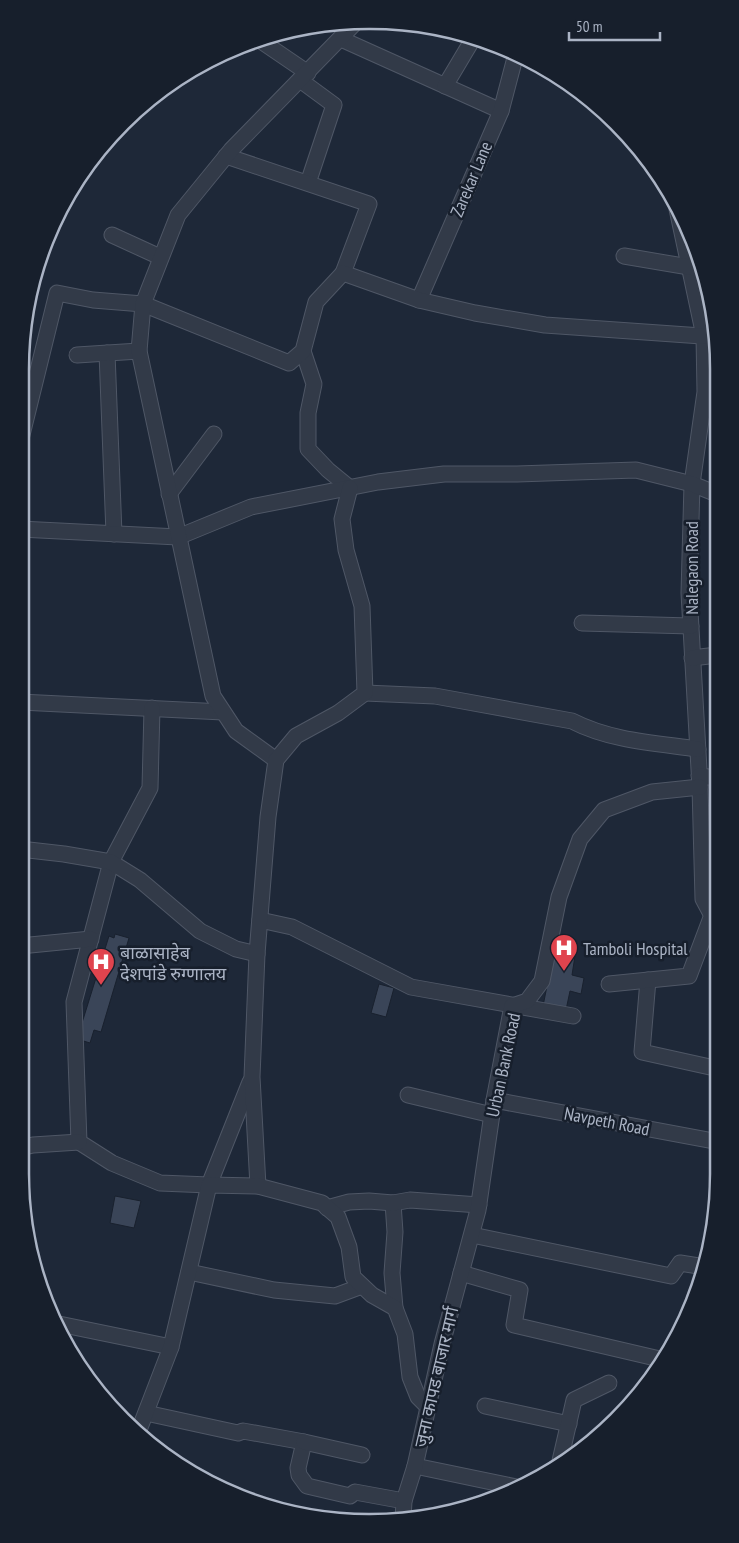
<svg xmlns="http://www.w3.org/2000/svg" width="739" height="1543" font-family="'PT Sans Narrow','Noto Sans Devanagari',sans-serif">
<rect width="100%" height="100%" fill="#1e2838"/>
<g fill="#3a4558" stroke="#19212e">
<rect x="711" y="627" width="6" height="23"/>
<polygon points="115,934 129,938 101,1032 94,1030 90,1043 77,1039 109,936 114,938"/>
<polygon points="554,951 575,956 572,975 584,978 581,994 570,991 566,1010 543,1006"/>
<polygon points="379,984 394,988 386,1017 371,1013"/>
<polygon points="115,1196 141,1201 134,1228 110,1223"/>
</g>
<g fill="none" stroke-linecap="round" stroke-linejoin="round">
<defs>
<g id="minor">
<polyline points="341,39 501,111"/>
<polyline points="261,41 308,73"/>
<polyline points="300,80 334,105 308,183"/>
<polyline points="445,86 470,44"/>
<polyline points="226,156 369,204 343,273"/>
<polyline points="677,209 704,336 705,392 692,484 689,593 700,787 703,899 718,927"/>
<polyline points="112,235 160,257"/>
<polyline points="624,256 701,269"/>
<polyline points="419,300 501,111 516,54"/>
<polyline points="303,351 314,384 308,413 308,449 328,470 350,488"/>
<polyline points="107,353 114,534"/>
<polyline points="77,355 139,351"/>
<polyline points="20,443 57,293 93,300 143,304 289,363 303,351 316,302 343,273 419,300 475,313 545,325 716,337"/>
<polyline points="169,494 214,434"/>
<polyline points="20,529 178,537 251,507 378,482 444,474 517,474 636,470 692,484 717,494"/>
<polyline points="582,623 691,626"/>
<polyline points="692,658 717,655"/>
<path d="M365 693 435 696 572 721C611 741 655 743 698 749"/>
<polyline points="20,702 223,712"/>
<polyline points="152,708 150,788 111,862 74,1002 79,1142 112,1163 160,1183 209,1185 250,1082"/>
<polyline points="276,760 236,731 213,696 139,351 143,304 178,215 231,150 357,21"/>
<polyline points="699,776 718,778"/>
<polyline points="20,849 64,854 111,862 140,880 200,931 236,949 257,954"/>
<polyline points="260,920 292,927 411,987 573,1016"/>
<polyline points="20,946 91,939"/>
<polyline points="648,980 642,1052 719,1069"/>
<polyline points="609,984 689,976 712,915"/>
<polyline points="408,1095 492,1115"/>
<polyline points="494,1100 719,1142"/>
<polyline points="20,1148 33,1145 79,1142"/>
<polyline points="258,1186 252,1077 257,954 268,817 276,760 296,736 338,713 365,693 362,606 346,550 342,519 350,488"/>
<polyline points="393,1203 395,1232 392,1273 395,1308"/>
<polyline points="327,1208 349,1202 369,1201 393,1203 410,1200 479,1205"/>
<polyline points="472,1235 671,1276 680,1263 705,1267"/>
<polyline points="189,1272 274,1290 335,1296 362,1286"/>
<polyline points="461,1273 520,1290 514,1325 664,1360"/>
<polyline points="59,1324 171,1347"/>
<polyline points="485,1406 569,1424"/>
<polyline points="146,1413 238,1433 243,1431 304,1442 298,1468 299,1475 307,1486 350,1496 355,1492 404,1501"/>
<polyline points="139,1430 171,1347 209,1185 258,1186 322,1203 338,1217 349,1247 353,1277 372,1295 395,1308 405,1334 410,1377 418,1397 428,1407"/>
<polyline points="304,1442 362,1455"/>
<polyline points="560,1461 574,1400 609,1383"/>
<polyline points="415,1466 521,1488"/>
<polyline points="403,1520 404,1501 415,1466 442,1344 478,1210 494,1100 512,1006 527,1001 542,981 559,897 580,839 604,810 652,792 700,787"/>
</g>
</defs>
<use href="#minor" stroke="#4f5766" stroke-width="17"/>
<use href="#minor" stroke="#323a48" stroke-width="15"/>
</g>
<defs>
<symbol id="hospital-pin" viewBox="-11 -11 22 30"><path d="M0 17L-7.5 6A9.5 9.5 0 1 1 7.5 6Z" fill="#e0444e" stroke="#171f2c"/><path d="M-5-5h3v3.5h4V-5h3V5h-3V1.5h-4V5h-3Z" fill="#fff"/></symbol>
</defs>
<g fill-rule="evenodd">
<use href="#hospital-pin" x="548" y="932" width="32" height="43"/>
<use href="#hospital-pin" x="85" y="946" width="32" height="43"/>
</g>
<g text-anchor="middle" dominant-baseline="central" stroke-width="5" stroke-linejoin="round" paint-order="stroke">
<g font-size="18" fill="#abb4c5" stroke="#171f2c">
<text transform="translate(471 179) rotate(-67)">Zarekar Lane</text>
<text transform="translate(691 568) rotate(-90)">Nalegaon Road</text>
<text transform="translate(503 1065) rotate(-78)">Urban Bank Road</text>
<text transform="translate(607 1121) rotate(11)">Navpeth Road</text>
<text transform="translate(436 1377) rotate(-77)">जुना कापड बाजार मार्ग</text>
</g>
<g font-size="18" fill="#abb4c5" stroke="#171f2c" text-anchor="start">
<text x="583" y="948">Tamboli Hospital</text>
<text x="120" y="952">बाळासाहेब<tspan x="120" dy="21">देशपांडे रुग्णालय</tspan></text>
</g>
</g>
<path d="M0 0H739V1543H0ZM369 29H370A340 340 0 0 1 710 369V1174A340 340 0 0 1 370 1514H369A340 340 0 0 1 29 1174V369A340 340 0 0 1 369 29Z" fill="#171f2c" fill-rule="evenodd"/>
<path fill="none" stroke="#abb4c5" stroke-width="2.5" d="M369 29H370A340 340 0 0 1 710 369V1174A340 340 0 0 1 370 1514H369A340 340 0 0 1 29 1174V369A340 340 0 0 1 369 29Z"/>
<path d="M569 32v8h91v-8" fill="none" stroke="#abb4c5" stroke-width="2.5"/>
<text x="576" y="32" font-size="15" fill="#abb4c5" stroke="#171f2c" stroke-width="4" paint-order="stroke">50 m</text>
</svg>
